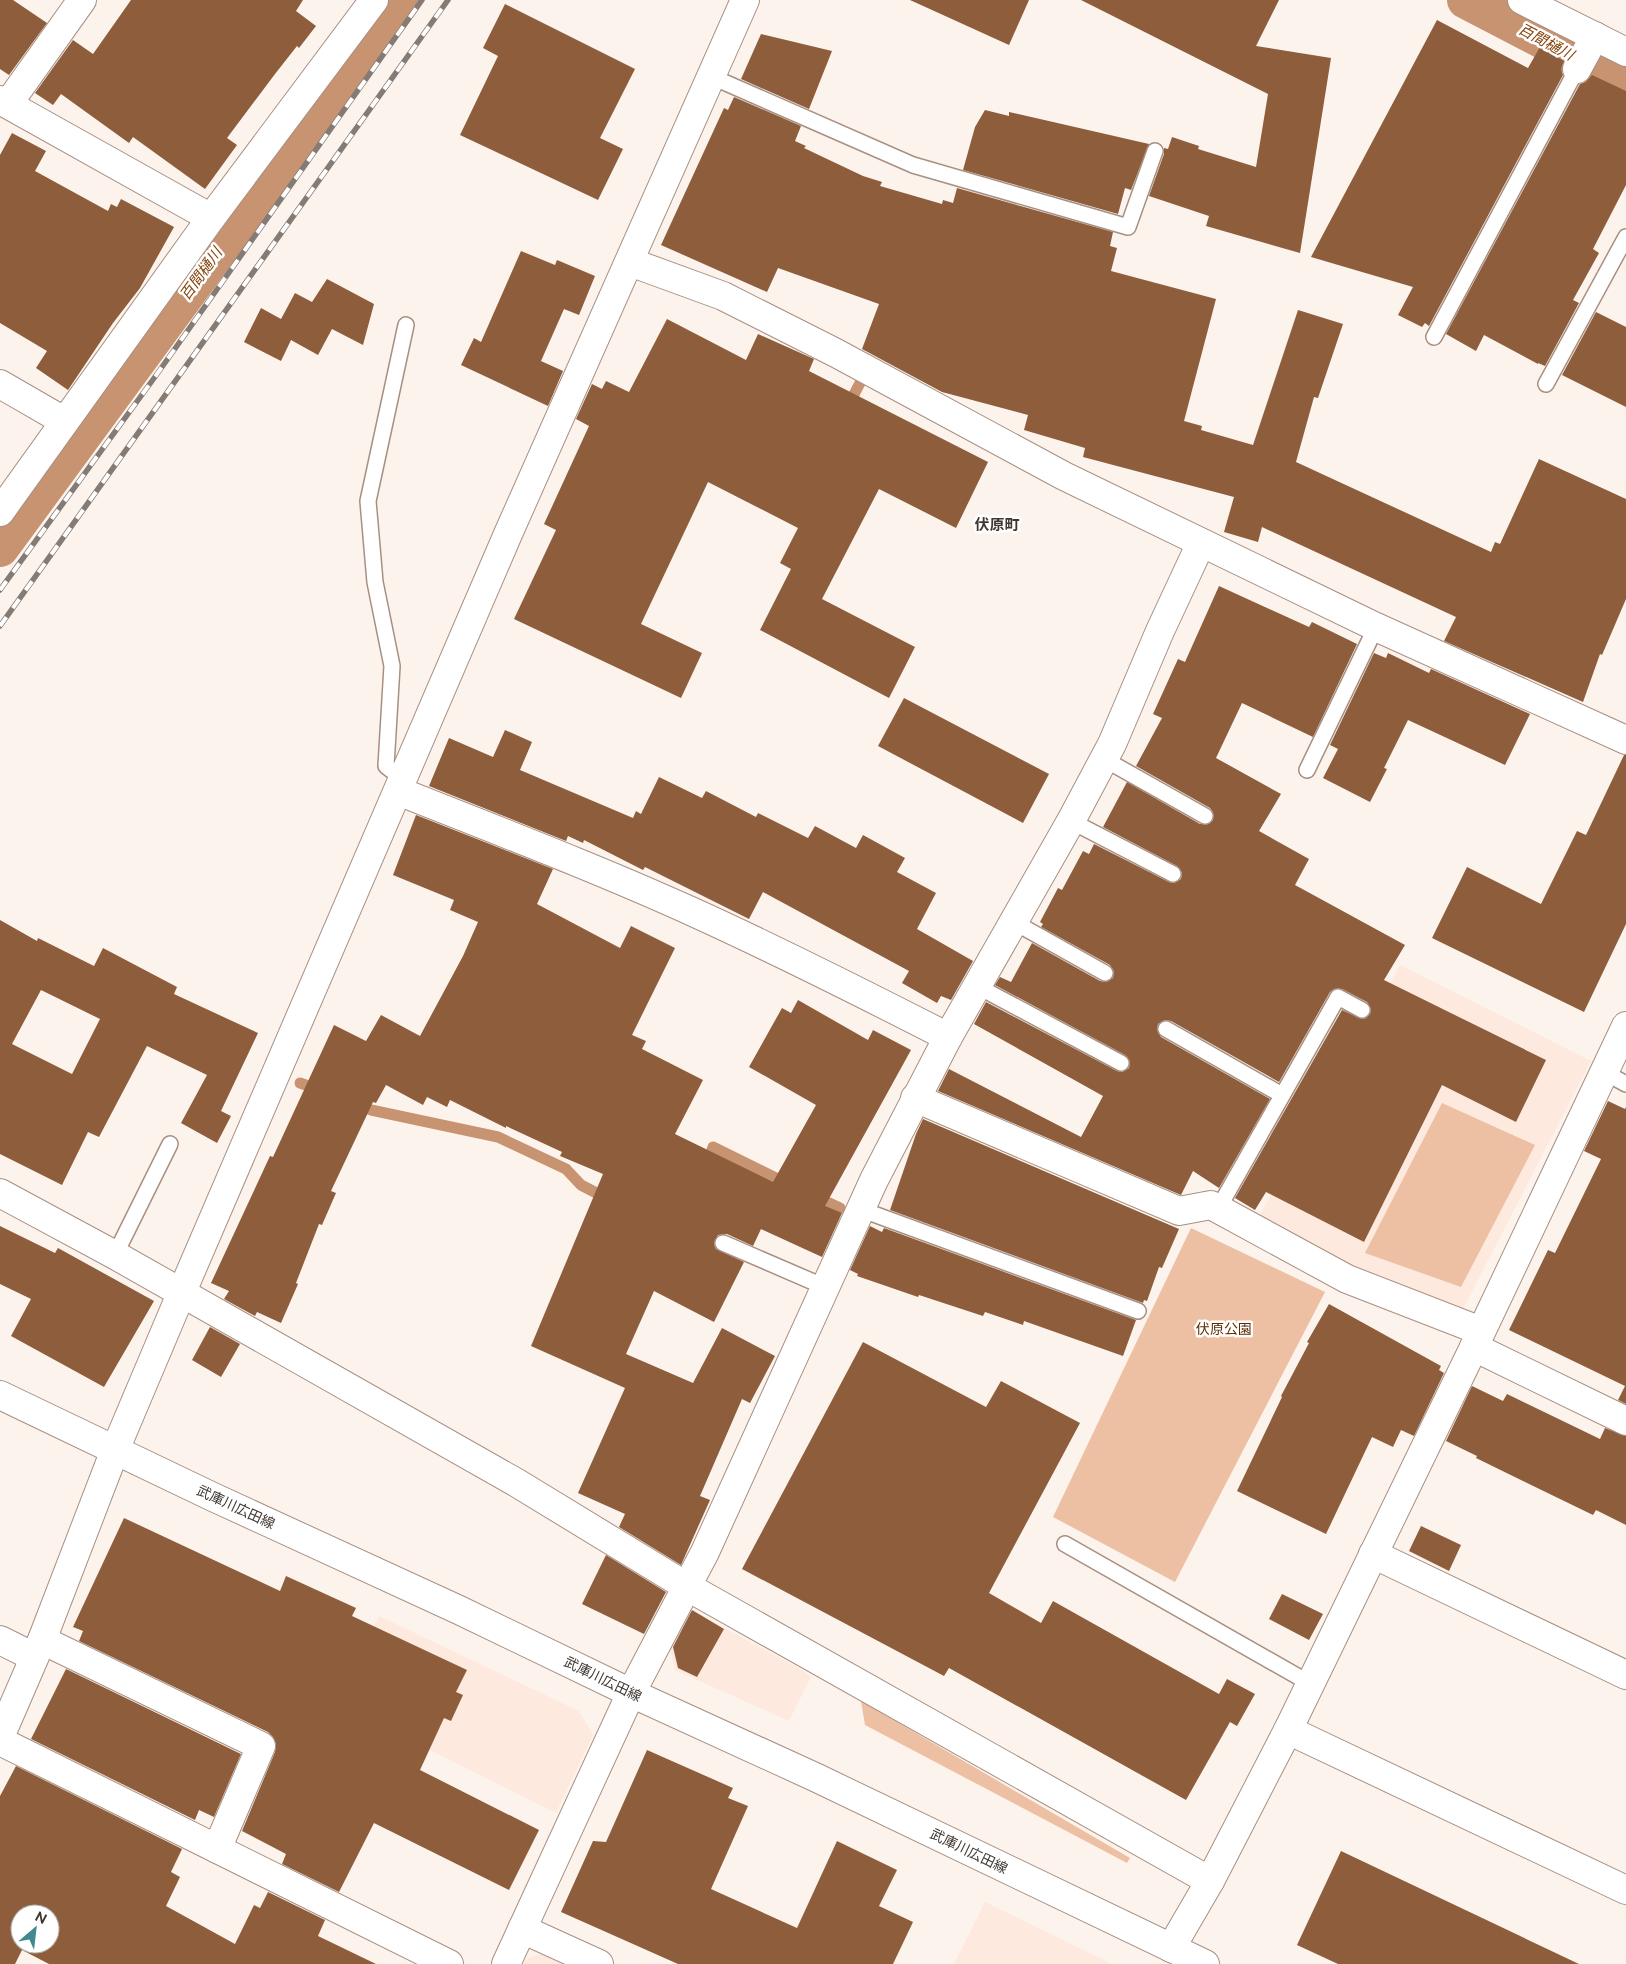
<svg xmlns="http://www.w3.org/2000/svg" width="1626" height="1964" font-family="Raleway,'Noto Sans JP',sans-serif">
<rect width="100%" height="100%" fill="#fdf3ed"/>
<g fill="#fde9dd">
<polygon points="1400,965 1591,1061 1463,1309 1345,1265 1258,1218"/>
<polygon points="693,1611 802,1670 811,1677 789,1721 675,1670 670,1649 685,1617"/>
<polygon points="379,1616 579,1711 593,1735 556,1813 334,1702"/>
<polygon points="985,1902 1106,1961 1109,1964 954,1964"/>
<polygon points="543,1953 568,1964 524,1964 526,1959"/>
</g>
<g fill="#edc0a4">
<polygon points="1442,1103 1535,1145 1461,1287 1365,1253"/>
<polygon points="1191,1228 1325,1292 1175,1582 1053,1517"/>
<polygon points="861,1701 1130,1858 1127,1863 865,1725"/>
</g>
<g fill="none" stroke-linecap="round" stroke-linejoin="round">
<g stroke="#c79371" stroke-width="11">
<polyline points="848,406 861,381"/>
<polyline points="300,1083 320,1090"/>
<polyline points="356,1104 371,1110 498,1137 566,1169 581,1185 608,1199"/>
<polyline points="707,1164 713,1147 788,1184"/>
<polyline points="814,1196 840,1208"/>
</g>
<g stroke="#c79371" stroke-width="38">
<polyline points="1466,0 1626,83"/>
<polyline points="0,548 402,0"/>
</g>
</g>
<g fill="#8d5d3c" fill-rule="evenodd">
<polygon points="0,0 13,0 47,23 9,75 0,69"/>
<polygon points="131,0 303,0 296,11 316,26 299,48 297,46 275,74 227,138 237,145 205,189 133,137 129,143 61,94 53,105 35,93 73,40 93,54"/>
<polygon points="910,0 1029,0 1009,45"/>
<polygon points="1081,0 1279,0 1256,46 1331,58 1300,253 1206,226 1209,216 1149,196 1164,154 1164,148 1168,149 1172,137 1199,146 1198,149 1256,167 1268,94"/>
<polygon points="505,4 635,69 600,138 623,149 598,200 460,135 498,56 483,48"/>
<polygon points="1437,20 1528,68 1540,47 1564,61 1561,69 1563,75 1429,326 1425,323 1422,327 1398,315 1413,287 1311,257"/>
<polygon points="761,34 832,51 809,109 741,79"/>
<polygon points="1592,75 1626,91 1626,185 1593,249 1599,253 1573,300 1579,303 1545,366 1538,363 1538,364 1484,335 1476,351 1446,334 1580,84 1586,82"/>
<polygon points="734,97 801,126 795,141 806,146 804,148 863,176 882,182 880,186 942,204 943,200 953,203 957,188 1113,232 1110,246 1117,248 1111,271 1216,299 1184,421 1202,426 1201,430 1253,445 1298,310 1343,324 1318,398 1314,397 1296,462 1491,552 1495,542 1500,544 1539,459 1626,499 1626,599 1602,655 1600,654 1583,702 1444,641 1456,617 1262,527 1258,542 1224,532 1234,497 1083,457 1085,448 1024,430 1028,415 942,392 862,349 879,304 778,268 767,292 661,245 724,108 728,110"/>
<polygon points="985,110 1009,116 1009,112 1149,144 1131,190 1125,188 1118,214 963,170 975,127"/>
<polygon points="12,133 46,151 35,171 108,211 111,204 117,207 121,199 174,227 140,288 113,323 68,390 36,368 47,351 0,323 0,155"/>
<polygon points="521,251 555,265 557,260 595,276 579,315 564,309 541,361 563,371 548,406 461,365 474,338 481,342"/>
<polygon points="327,279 374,304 363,345 332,329 318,355 291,340 281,361 244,342 261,308 281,319 295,293 312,302"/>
<polygon points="1596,312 1626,327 1626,407 1562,375"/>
<polygon points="667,319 746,360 758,334 814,359 809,371 988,462 956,528 879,489 822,599 915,647 889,698 760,630 791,569 780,563 798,528 708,482 641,624 702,653 681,698 514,619 556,530 544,524 589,426 576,419 592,384 602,389 606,381 629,392"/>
<polygon points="1219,586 1309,627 1312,622 1357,644 1313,737 1242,703 1216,758 1281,794 1259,831 1309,859 1295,885 1405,945 1384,980 1546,1060 1516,1122 1442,1085 1364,1242 1266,1192 1255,1210 1235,1198 1342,1010 1362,1019 1366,1018 1370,1014 1371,1009 1367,1002 1342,989 1334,989 1330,992 1279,1082 1171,1021 1165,1020 1158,1024 1157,1030 1161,1037 1270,1099 1219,1188 1193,1171 1181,1195 938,1091 949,1069 1081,1137 1103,1096 974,1024 986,1002 1117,1071 1122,1072 1129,1068 1130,1062 1125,1055 995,985 1000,977 1011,982 1032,943 1100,981 1106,982 1113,978 1114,972 1110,965 1041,927 1043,924 1040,922 1058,888 1062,890 1083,851 1089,854 1094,844 1169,882 1174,883 1181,879 1182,873 1177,866 1103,827 1127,782 1200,824 1209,824 1213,820 1213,812 1210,808 1136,766 1162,718 1153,714 1178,659 1185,662"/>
<polygon points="1374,653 1386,658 1388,653 1429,673 1431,669 1530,714 1505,765 1408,720 1384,768 1387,769 1370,802 1323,778 1338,749 1330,745"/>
<polygon points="904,698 1049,774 1023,823 878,746"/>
<polygon points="505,730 532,742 520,770 633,818 636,811 641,814 659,777 702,798 706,791 756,817 758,813 808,838 815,826 856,848 863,835 905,858 897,872 936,893 917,929 973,961 951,1000 941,996 937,1003 902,983 909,971 763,892 749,919 645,867 643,870 584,840 583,843 568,836 566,841 429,786 449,738 493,757"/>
<polygon points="1624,755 1626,755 1626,924 1584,1012 1432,938 1467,867 1541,904 1577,831 1586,835"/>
<polygon points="416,815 553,869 537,904 620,948 631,926 675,948 632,1035 646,1041 642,1049 703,1080 675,1134 773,1182 816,1105 749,1067 782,1008 791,1013 798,1000 868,1040 873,1030 911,1050 825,1206 842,1213 822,1257 761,1229 753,1246 727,1234 718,1235 714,1244 716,1249 744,1262 714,1322 654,1291 626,1354 693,1383 722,1328 775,1356 750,1403 742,1399 700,1496 710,1500 681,1565 619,1527 625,1514 578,1493 625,1388 531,1346 603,1174 560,1156 562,1152 506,1126 506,1128 450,1100 447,1107 427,1097 423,1105 386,1085 376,1103 373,1102 331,1191 336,1193 322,1225 319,1224 296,1283 298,1284 281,1323 257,1312 255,1316 224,1299 229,1291 211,1283 270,1156 273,1157 334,1025 366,1041 381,1015 420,1036 463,956 478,922 450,910 454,900 393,875"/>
<path d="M0 920 37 941 38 938 94 966 103 948 177 987 174 994 258 1033 221 1111 231 1116 217 1143 181 1123 207 1075 147 1046 99 1137 88 1132 62 1185 0 1154ZM41 990 100 1019 72 1074 12 1044Z"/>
<polygon points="1608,1101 1625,1109 1626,1107 1626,1404 1618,1400 1625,1386 1509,1330 1548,1250 1555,1253 1601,1159 1584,1151"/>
<polygon points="923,1119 1179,1229 1162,1268 1159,1267 1147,1301 1144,1300 1143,1303 890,1210 916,1134"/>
<polygon points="0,1226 55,1253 58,1248 154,1301 104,1387 11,1336 31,1299 0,1284"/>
<polygon points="870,1226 882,1232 884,1228 1136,1320 1123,1356 1024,1321 1023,1325 985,1312 983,1316 919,1295 918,1297 857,1276 858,1274 850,1270"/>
<polygon points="1329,1304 1441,1366 1439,1370 1444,1373 1414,1436 1401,1430 1393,1447 1372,1437 1326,1534 1237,1491 1282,1397 1281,1396 1309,1343 1307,1342"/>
<polygon points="210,1327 240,1344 221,1377 192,1360"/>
<polygon points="863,1342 986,1407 1001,1381 1080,1423 989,1593 1041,1623 1053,1601 1219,1694 1227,1679 1255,1694 1237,1726 1230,1722 1186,1800 949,1668 944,1676 742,1569"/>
<polygon points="1472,1386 1503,1401 1507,1394 1600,1439 1605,1428 1626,1436 1626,1525 1596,1510 1593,1515 1560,1499 1476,1458 1477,1456 1446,1441"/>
<polygon points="124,1518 280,1591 286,1576 356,1608 352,1616 467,1670 456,1692 463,1695 451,1721 444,1718 420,1770 539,1830 509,1890 374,1823 339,1892 282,1864 286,1854 242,1831 275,1752 276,1744 273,1737 268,1732 79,1641 83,1631 73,1627"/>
<polygon points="1421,1526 1461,1545 1449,1571 1409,1551"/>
<polygon points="606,1555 666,1592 644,1634 582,1604"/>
<polygon points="1282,1594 1323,1614 1309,1640 1269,1619"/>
<polygon points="692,1610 724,1629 697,1677 678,1668 673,1647"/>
<polygon points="66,1669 241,1754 214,1817 199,1810 195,1820 31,1739"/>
<polygon points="647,1750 733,1788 728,1798 748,1806 711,1889 797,1928 837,1841 897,1870 879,1906 913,1922 893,1964 678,1964 561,1912 593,1841 606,1842"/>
<path d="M16 1766 182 1849 171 1872 180 1877 166 1906 235 1944 254 1905 260 1908 268 1892 325 1920 318 1936 376 1964H49L22 1950 15 1964H0V1796ZM20 1914H50V1944H20Z"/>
<polygon points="1341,1851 1579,1964 1338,1964 1297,1945"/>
</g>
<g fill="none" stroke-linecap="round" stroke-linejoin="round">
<defs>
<g id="service">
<polyline points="710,76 913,165 1128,227 1155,151"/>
<polyline points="1434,337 1577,69"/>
<polyline points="1546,384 1626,237"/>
<polyline points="1104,759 1205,816"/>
<polyline points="1307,770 1376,627"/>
<polyline points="403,779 386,766 392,666 375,582 368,501 406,325"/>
<polyline points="1071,821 1173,874"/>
<polyline points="1014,922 1105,973"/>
<polyline points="977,986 1121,1063"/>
<polyline points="1166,1029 1282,1095"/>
<polyline points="1604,1072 1626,1084"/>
<polyline points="860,1209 1138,1311"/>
<polyline points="1218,1209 1338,997 1362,1010"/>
<polyline points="723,1243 825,1287"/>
<polyline points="115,1255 170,1144"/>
<polyline points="1065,1544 1311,1684"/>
</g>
<g id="minor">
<polyline points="1522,0 1626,52"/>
<polyline points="1577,69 1595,36"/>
<polyline points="0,100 211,218"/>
<polyline points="8,104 82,0"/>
<polyline points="630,262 723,296 836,353 1064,476 1376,627 1626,740"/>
<polyline points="0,384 64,421"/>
<polyline points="0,512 211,218 374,0"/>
<path d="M398 791C496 830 596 868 693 912 779 951 864 994 948 1037"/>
<polyline points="915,1098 1179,1211 1211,1205 1347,1279 1481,1331"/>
<polyline points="0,1193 115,1255 517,1483 686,1586 1210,1881"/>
<polyline points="1474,1347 1626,1421"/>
<polyline points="1373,1554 1626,1675"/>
<polyline points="0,1640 34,1657"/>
<polyline points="42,1640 261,1746 217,1849"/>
<polyline points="1288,1730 1626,1890"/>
<polyline points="0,1737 42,1640 115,1450 181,1294 508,534 745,0"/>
<polyline points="0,1741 449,1964"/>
<polyline points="522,1929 599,1964"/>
<polyline points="1171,1948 1210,1881 1288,1730 1474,1347 1626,1026"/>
<polyline points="506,1964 631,1693 705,1552 874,1180 948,1037 1071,821 1112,744 1160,631 1201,543"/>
</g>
<polyline id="tertiary" points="0,1395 213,1497 459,1610 631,1693 817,1778 1205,1964"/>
</defs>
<use href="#service" stroke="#a79082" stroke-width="18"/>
<use href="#minor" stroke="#a79082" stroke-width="30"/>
<use href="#tertiary" stroke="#a79082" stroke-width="30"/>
<use href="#service" stroke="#fff" stroke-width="15"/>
<use href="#minor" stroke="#fff" stroke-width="28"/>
<use href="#tertiary" stroke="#fff" stroke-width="28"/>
<defs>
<g id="rail">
<polyline points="0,590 157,374 422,0"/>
<polyline points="0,626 448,0"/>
</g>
</defs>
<use href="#rail" stroke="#847b75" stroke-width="5.5"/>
<use href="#rail" stroke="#fff" stroke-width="4" stroke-dasharray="11" stroke-linecap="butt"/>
</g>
<g text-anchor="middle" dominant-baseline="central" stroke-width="5" stroke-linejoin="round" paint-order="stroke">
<g font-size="14" fill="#5e2d02" stroke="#fff">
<text x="1224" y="1329">伏原公園</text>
</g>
<g font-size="14" fill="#403731" stroke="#fff">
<text transform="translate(236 1507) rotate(25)">武庫川広田線</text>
<text transform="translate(603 1679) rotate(26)">武庫川広田線</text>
<text transform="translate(969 1851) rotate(26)">武庫川広田線</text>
</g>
<g font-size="15" font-style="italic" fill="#84430a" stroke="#fff">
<text transform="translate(1546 42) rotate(28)">百間樋川</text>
<text transform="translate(201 274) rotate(-54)">百間樋川</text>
</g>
<g font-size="15" font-weight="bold" fill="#403731" stroke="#fff">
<text x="997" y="525">伏原町</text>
</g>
</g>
<g transform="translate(35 1929) rotate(28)"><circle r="24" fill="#ffffff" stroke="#b3afad"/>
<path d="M0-4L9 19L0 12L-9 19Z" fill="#41888f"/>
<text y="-8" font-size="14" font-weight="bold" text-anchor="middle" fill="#403731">N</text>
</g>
</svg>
